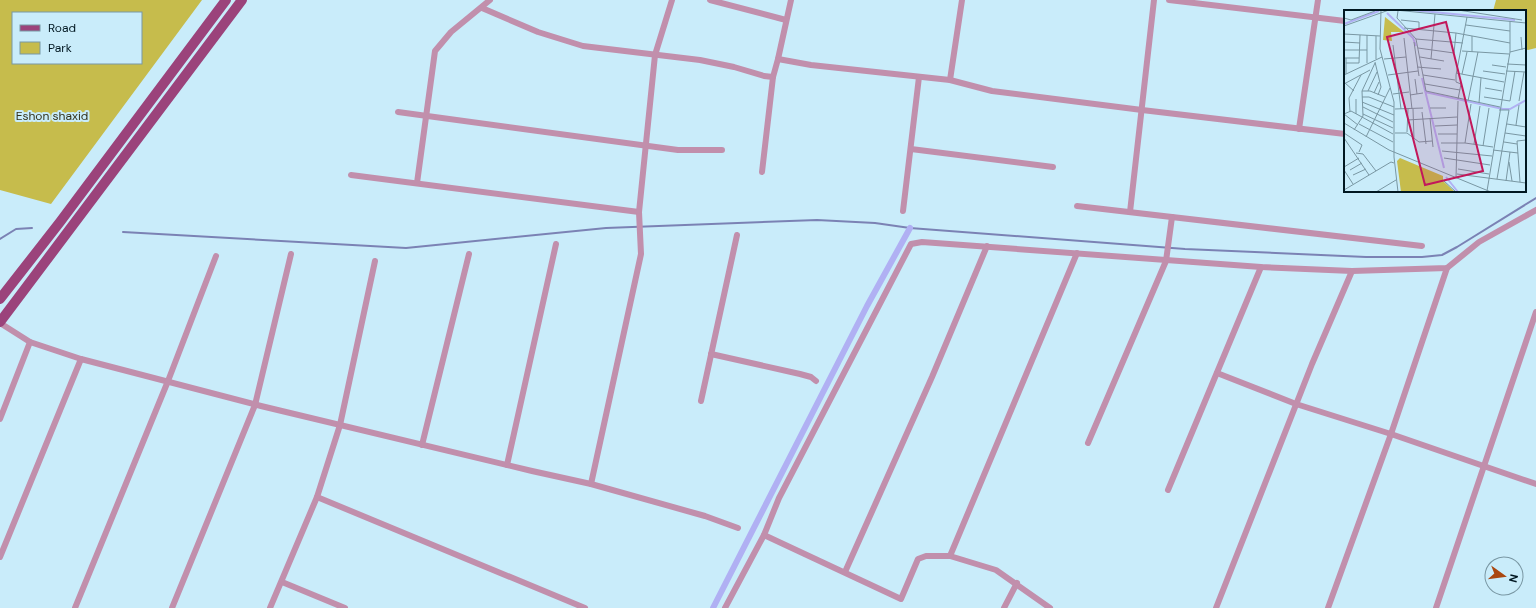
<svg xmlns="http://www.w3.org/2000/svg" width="1536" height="608" font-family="'DM Sans',sans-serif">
<rect width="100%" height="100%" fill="#c9ecfa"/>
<g fill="#c6bc4c" fill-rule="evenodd">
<path d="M0 0H202L51 204 0 190ZM13 13H141V63H13Z"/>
<polygon points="1496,0 1536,0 1536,48 1528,50 1525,49 1525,11 1493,11"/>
</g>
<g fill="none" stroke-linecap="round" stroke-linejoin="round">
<g stroke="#7b82b4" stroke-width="2">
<polyline points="123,232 406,248 606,228 817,220 875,223 910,228 1185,249 1366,257 1422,257 1442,255 1457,247 1536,198"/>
<polyline points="0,239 16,229 32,228"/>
</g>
<polyline stroke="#b0b0f3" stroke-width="6" points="713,608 867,306 910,228"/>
<g stroke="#c18fac" stroke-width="6">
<polyline points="710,0 786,20"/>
<polyline points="1169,0 1345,21"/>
<polyline points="482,8 538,32 583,46 700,60 734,67 764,76 773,77"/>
<polyline points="778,59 811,65 950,80 992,91 1142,110 1345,134"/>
<polyline points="950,80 962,0"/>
<polyline points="398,112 678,150 722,150"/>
<polyline points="1299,129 1318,0"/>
<polyline points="911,149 1053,167"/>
<polyline points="762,172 773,77 778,59 791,0"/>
<polyline points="351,175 639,212"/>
<polyline points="417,183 435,51 451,32 490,0"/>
<polyline points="1077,206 1422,246"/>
<polyline points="903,211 919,77"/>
<polyline points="1130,212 1154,0"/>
<polyline points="0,323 30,342 81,359 261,406 532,471 591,484 705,516 738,528"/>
<polyline points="711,354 800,374 811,377 816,381"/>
<polyline points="1217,373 1296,404 1391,434 1536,484"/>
<polyline points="701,401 737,235"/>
<polyline points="0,419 30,342"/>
<polyline points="1088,443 1166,261 1172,217"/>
<polyline points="422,445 469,254"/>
<polyline points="507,465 556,244"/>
<polyline points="591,484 641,254 639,212 655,55 672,0"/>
<polyline points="1168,490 1261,267"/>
<polyline points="317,497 585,608"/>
<polyline points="764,535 901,599 918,559 926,556 950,556 996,570 1050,608"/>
<polyline points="950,556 1077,253"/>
<polyline points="0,557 81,359"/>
<polyline points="845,572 932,377 987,246"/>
<polyline points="282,582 345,608"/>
<polyline points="75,608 168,381 216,256"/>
<polyline points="172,608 255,405 291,254"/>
<polyline points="270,608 317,497 340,425 375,261"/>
<polyline points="725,608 764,535 779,498 911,244 922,242 1261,267 1352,271 1447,268 1479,242 1536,210"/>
<polyline points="1004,608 1017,583"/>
<polyline points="1216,608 1312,364 1352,271"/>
<polyline points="1328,608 1391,434 1447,268"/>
<polyline points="1436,608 1536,312"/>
</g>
<g stroke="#9b437b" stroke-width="10">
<polyline points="0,299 60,222 226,0"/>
<polyline points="0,322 242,0"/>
</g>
</g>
<g text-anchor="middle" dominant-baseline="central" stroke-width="4" stroke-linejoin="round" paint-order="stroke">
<g font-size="12" fill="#33311a" stroke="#c9ecfa">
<text x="52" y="116">Eshon shaxid</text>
</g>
</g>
<g transform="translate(1344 10)">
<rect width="182" height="182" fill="#c9ecfa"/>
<path d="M41 7 60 22H47L48 31 39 30ZM56 148 99 166V171L111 182H57L53 151Z" fill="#c6bc4c"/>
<path fill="none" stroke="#b0b0f3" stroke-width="2" d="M68 0 171 10M43 3 69 28 72 36M0 14 35 1M78 68 100 158M81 82 159 99H166L182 90M102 167 114 182"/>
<path fill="none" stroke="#7997a3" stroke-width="1" d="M37 0 36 39 50 92V147L54 182M51 0 182 13M114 0 178 10M54 1 53 8 72 29 82 81 156 97M0 8 7 10 31 1M57 10 75 12V19M122 15 166 21M0 16 45 0M60 18 112 23 166 33M0 24 36 26M128 26V42M177 27 178 40M60 28 68 99M72 29 119 33M0 32 16 33M70 32 75 66M49 35 57 99M74 38 110 43 112 23M0 40H23M118 41 165 44M166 42 182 38M76 47 100 51M0 48H15M2 48V64M32 49V26M40 49 62 47M87 49 91 4M31 52 37 77 34 85M2 53H15L16 25M23 53V25M163 54 182 55M148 55 162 57M73 57 97 59M139 61 161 64M162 61 182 62M112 63 160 72M118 64 123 42M0 65 38 47M44 65 74 61M79 65 111 70M71 69 73 84M1 73 10 81M0 74 26 60M81 74 116 80M141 78 158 81M18 81H26L41 87M24 81 33 62M30 83 35 72M49 84 65 82M66 85 79 83M18 87H25L50 97M140 87 166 91 171 61M12 89V104M114 89 117 74 112 72V65L123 7M124 91 134 42M175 91 180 62M18 92 50 105M135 93 137 68M19 97 49 112M86 98H102M51 99 79 98M69 99 70 129M6 102 5 88 17 65M78 102 82 134M0 104 7 101 49 124M0 104 14 115M19 104 49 118M86 108 89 137M63 110 113 107M0 113 45 140 147 182M182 113V128M15 114 49 132M163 114 182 117M172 115 175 95M91 116 113 115M10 120 19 106 18 81 31 53M63 122 64 99M0 123 18 135 15 142M51 123H63L75 132 88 131M161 123 182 126M94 124H113M22 127 46 78M0 128 25 165M160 132 173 134M97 133H121L149 137M121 133 127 94M130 134 136 96M139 136 145 98M149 140 174 143M98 141 148 146M12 143 19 144 32 161M100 148 146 155M165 152 168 171M0 157 15 148M114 159 145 164M0 160 9 174M6 160 18 153M113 164 182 173M9 165 22 159M112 168 114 91M153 169 165 100H155M100 171 112 182M162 171 166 142M176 172 173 131 182 130M0 180 47 152 50 153M143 181 166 42V11M32 182 52 170"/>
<path fill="#c2185b" fill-opacity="0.15" stroke="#c2185b" stroke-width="2" d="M102 12 139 161 81 175 43 27Z"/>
<rect width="182" height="182" fill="none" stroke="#001721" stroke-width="2"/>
</g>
<rect x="12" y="12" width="130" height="52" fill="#c9ecfa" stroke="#7997a3"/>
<rect x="20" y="25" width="20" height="6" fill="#9b437b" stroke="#7997a3"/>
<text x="48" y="32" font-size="12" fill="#001721">Road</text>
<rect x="20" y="42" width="20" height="12" fill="#c6bc4c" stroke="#7997a3"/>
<text x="48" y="52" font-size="12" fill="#001721">Park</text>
<g transform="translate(1504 576) rotate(104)"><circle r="19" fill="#c9ecfa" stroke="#7997a3"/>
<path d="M0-3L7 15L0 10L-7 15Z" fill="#aa4710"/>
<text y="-6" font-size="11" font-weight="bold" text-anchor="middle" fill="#001721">N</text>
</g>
</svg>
